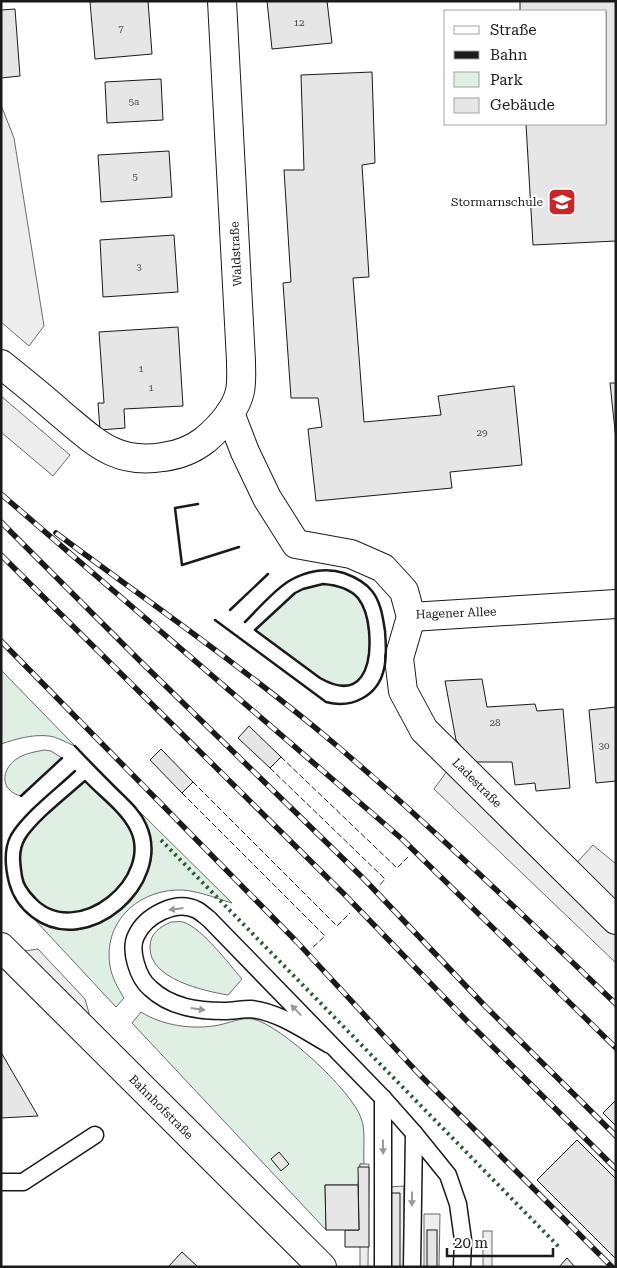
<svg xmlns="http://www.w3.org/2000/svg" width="617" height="1268" font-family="'Roboto Serif',serif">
<rect width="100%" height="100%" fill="#fff"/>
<g fill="#e0efe3" stroke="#6a6a6a">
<path d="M323 584C336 585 349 588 358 598 366 608 368 623 369 635 372 669 358 700 320 678L255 630 295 593 303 589Z"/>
<path d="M1 670 75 746C67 743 57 737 49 736 33 734 16 739 1 744Z"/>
<path d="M44 750 51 751 62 758 21 796C0 791 0 769 18 758 26 753 35 752 44 750Z"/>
<path d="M85 781C99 796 119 810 129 828 156 876 76 942 35 898 29 892 23 884 22 876 20 863 18 851 25 839 36 821 68 796 85 781Z"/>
<path d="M140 812 232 903C215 898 194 889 176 890 135 892 103 924 110 966 112 978 118 988 124 998L116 1007 34 919C69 939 100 931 127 902 154 873 160 847 140 812Z"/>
<path d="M171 922C175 922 180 921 183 922 201 927 229 964 242 979L228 995C204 991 149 979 150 947 150 933 160 927 171 922Z"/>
<path d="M141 1012C163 1026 194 1030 219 1025 229 1023 242 1017 253 1019 281 1025 352 1091 361 1118 366 1129 363 1151 364 1164H360L358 1185H325L326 1230 132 1023Z"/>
</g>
<g fill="#ededed" stroke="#6a6a6a">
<polygon points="1,105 14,138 44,326 29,346 1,322"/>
<polygon points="1,396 70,455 53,476 1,432"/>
<polygon points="447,771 558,883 593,845 616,864 616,963 434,789"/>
<polygon points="38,949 85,999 91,1020 24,951"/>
<polygon points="360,1164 369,1164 368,1267 360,1267"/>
<polygon points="404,1186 404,1267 389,1267 388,1187"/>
<polygon points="424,1214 440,1214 439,1267 424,1267"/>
<rect x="483" y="1231" width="9" height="36"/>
</g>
<g fill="#e6e6e6" stroke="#1a1a1a">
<polygon points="104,1 148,1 152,54 95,59 90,2"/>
<polygon points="267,1 327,1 332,43 272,49"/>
<polygon points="520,1 616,1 616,241 533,245 526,124 606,124 606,11 520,11"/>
<polygon points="15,9 20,76 1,78 1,10"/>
<polygon points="372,72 375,163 362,165 369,277 353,278 364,422 441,415 438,396 514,386 522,465 450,472 452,488 316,501 308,429 322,427 318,398 291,398 283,283 291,282 284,170 304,170 301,75"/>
<polygon points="161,79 163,120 107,123 105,82"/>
<polygon points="169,151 172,197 101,202 98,155"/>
<polygon points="174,235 178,292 103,297 100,240"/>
<polygon points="178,327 183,406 124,409 125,428 100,430 98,403 104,403 99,332"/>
<polygon points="610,383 616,383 616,440"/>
<polygon points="482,679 487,707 535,704 537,711 563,709 570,788 536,791 535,783 515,785 512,762 474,762 456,740 445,681"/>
<polygon points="616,707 616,781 596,783 589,710"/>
<polygon points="249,726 281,757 270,768 238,738"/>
<polygon points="161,749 193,782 182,793 150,760"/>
<polygon points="1,1052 9,1066 38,1116 1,1118"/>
<polygon points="616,1100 616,1126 603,1113"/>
<polygon points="577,1140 616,1179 616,1259 537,1180"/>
<polygon points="279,1152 289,1164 281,1171 271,1159"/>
<polygon points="358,1167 369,1167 369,1247 345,1247 345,1230 359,1230"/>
<polygon points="325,1185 358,1185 359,1230 326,1230"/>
<polygon points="391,1193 400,1193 400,1267 390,1267"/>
<rect x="427" y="1230" width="10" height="37"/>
<polygon points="182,1252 198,1267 168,1267"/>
<polygon points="567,1258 575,1267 559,1267"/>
</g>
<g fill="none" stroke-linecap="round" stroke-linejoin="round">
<defs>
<g id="service">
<path d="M330 1045C305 1031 279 1012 251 1009 242 1009 233 1011 224 1011 197 1011 170 1007 150 988 138 978 129 950 136 936 145 916 176 899 197 910 201 912 205 916 209 919L383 1098 414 1133 448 1175 458 1204 463 1240 462 1267"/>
<polyline points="383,1098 383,1267"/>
<polyline points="1,1182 23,1182 95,1135"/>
<polyline points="412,1267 414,1133"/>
</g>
<g id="minor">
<path d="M1 364C21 380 41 396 60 413 94 441 115 465 163 457 180 455 192 450 205 440 219 428 236 410 240 391 242 381 241 370 241 361L222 1"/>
<polyline points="230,413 245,452 267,498 296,544 351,554 383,568 404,591 411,617 399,658 403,691 424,730 616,920"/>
<polyline points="411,617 616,604"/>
<polyline points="1,947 322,1267"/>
</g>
</defs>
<use href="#service" stroke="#1a1a1a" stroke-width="19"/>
<use href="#minor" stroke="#1a1a1a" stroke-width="30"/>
<use href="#service" stroke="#fff" stroke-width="16"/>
<use href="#minor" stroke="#fff" stroke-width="28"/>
<defs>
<g id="rail">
<polyline points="1,494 402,839 616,1048"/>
<polyline points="1,522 138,659 363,878 485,1006 616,1136"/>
<path d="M56 533C150 603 247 670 336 745 433 828 524 916 616 1004"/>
<polyline points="1,555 345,895 468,1022 616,1169"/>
<polyline points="1,641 297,942 418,1073 612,1267"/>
</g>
</defs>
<use href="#rail" stroke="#1a1a1a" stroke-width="5.5"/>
<use href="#rail" stroke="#fff" stroke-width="4" stroke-dasharray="11" stroke-linecap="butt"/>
<polyline stroke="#2b5a34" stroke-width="4" stroke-dasharray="2.5 4" stroke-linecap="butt" points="161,840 559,1247"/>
<g stroke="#1a1a1a" stroke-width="1" stroke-dasharray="6 2.5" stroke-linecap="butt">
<polyline points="281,757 397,868 408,857"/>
<polyline points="270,768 385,879 379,886"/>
<polyline points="193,782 337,926 350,913"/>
<polyline points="182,793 325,936 311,949"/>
</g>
<g stroke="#1a1a1a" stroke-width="2.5">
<polyline points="198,504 175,508 182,565 239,547"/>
<path d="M323 584C336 585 349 588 358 598 365 607 368 620 369 631 372 666 362 702 320 678L255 630 295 593 303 589Z"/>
<polyline points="230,610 268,574"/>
<path d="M215 620 326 702C352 709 378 696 384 669 387 657 386 643 385 631 383 618 381 602 372 591 365 582 355 577 344 573 326 567 306 571 289 581 273 591 259 608 245 622"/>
<path d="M75 746C89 761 103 775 117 789 128 800 140 810 146 824 174 885 88 960 32 917 20 908 13 898 9 883 5 867 3 850 11 835 24 813 56 789 75 771"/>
<path d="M85 781C99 796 119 810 129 828 156 876 76 942 35 898 29 892 23 884 22 876 20 863 18 851 25 839 36 821 68 796 85 781Z"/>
<polyline points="21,796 62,758"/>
</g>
</g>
<defs><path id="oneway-solid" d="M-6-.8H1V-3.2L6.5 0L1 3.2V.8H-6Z" transform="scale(1.25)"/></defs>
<g fill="#989898">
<use href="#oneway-solid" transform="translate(176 909) rotate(173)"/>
<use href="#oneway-solid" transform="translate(198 1009) rotate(8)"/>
<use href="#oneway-solid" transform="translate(296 1010) rotate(-134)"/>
<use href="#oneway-solid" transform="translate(383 1147) rotate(89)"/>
<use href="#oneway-solid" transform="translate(412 1199) rotate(91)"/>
</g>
<defs>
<symbol id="school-square" viewBox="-11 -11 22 22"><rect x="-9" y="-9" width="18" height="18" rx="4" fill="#c62828" stroke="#fff"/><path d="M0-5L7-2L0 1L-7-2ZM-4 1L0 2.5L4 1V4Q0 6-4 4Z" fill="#fff"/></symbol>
</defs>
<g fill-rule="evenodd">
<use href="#school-square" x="546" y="186" width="32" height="32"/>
</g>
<g text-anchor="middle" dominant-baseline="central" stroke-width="4" stroke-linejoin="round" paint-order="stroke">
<g font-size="10" fill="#4d4d4d">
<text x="299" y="22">12</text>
<text x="121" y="28">7</text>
<text x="134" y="101">5a</text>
<text x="135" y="176">5</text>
<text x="139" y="266">3</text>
<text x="141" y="368">1</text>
<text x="151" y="387">1</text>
<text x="482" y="432">29</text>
<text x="495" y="722">28</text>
<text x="604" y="745">30</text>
</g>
<g font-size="12" fill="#1a1a1a" stroke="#fff" text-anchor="end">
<text x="543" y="202">Stormarnschule</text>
</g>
<g font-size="12" fill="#1a1a1a" stroke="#fff">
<text transform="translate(236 254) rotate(-93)">Waldstraße</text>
<text transform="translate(456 613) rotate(-2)">Hagener Allee</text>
<text transform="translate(477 783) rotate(45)">Ladestraße</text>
<text transform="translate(161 1107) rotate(45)">Bahnhofstraße</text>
</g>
</g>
<rect width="617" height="1268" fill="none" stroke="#1a1a1a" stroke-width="5"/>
<rect x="444" y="10" width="162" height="115" fill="#ffffff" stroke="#a3a3a3"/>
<rect x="454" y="26" width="25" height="8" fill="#ffffff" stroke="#a3a3a3"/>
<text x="490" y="35" font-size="15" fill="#1a1a1a">Straße</text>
<rect x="454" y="51" width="25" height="8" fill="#1a1a1a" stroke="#a3a3a3"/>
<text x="490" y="60" font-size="15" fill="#1a1a1a">Bahn</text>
<rect x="454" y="72" width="25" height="15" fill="#e0efe3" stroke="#a3a3a3"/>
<text x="490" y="85" font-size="15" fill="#1a1a1a">Park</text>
<rect x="454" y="98" width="25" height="15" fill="#e6e6e6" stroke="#a3a3a3"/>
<text x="490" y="110" font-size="15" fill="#1a1a1a">Gebäude</text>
<path d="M447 1248v8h106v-8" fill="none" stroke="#1a1a1a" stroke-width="2.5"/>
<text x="454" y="1248" font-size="15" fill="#1a1a1a" stroke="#ffffff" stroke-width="4" paint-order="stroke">20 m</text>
</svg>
